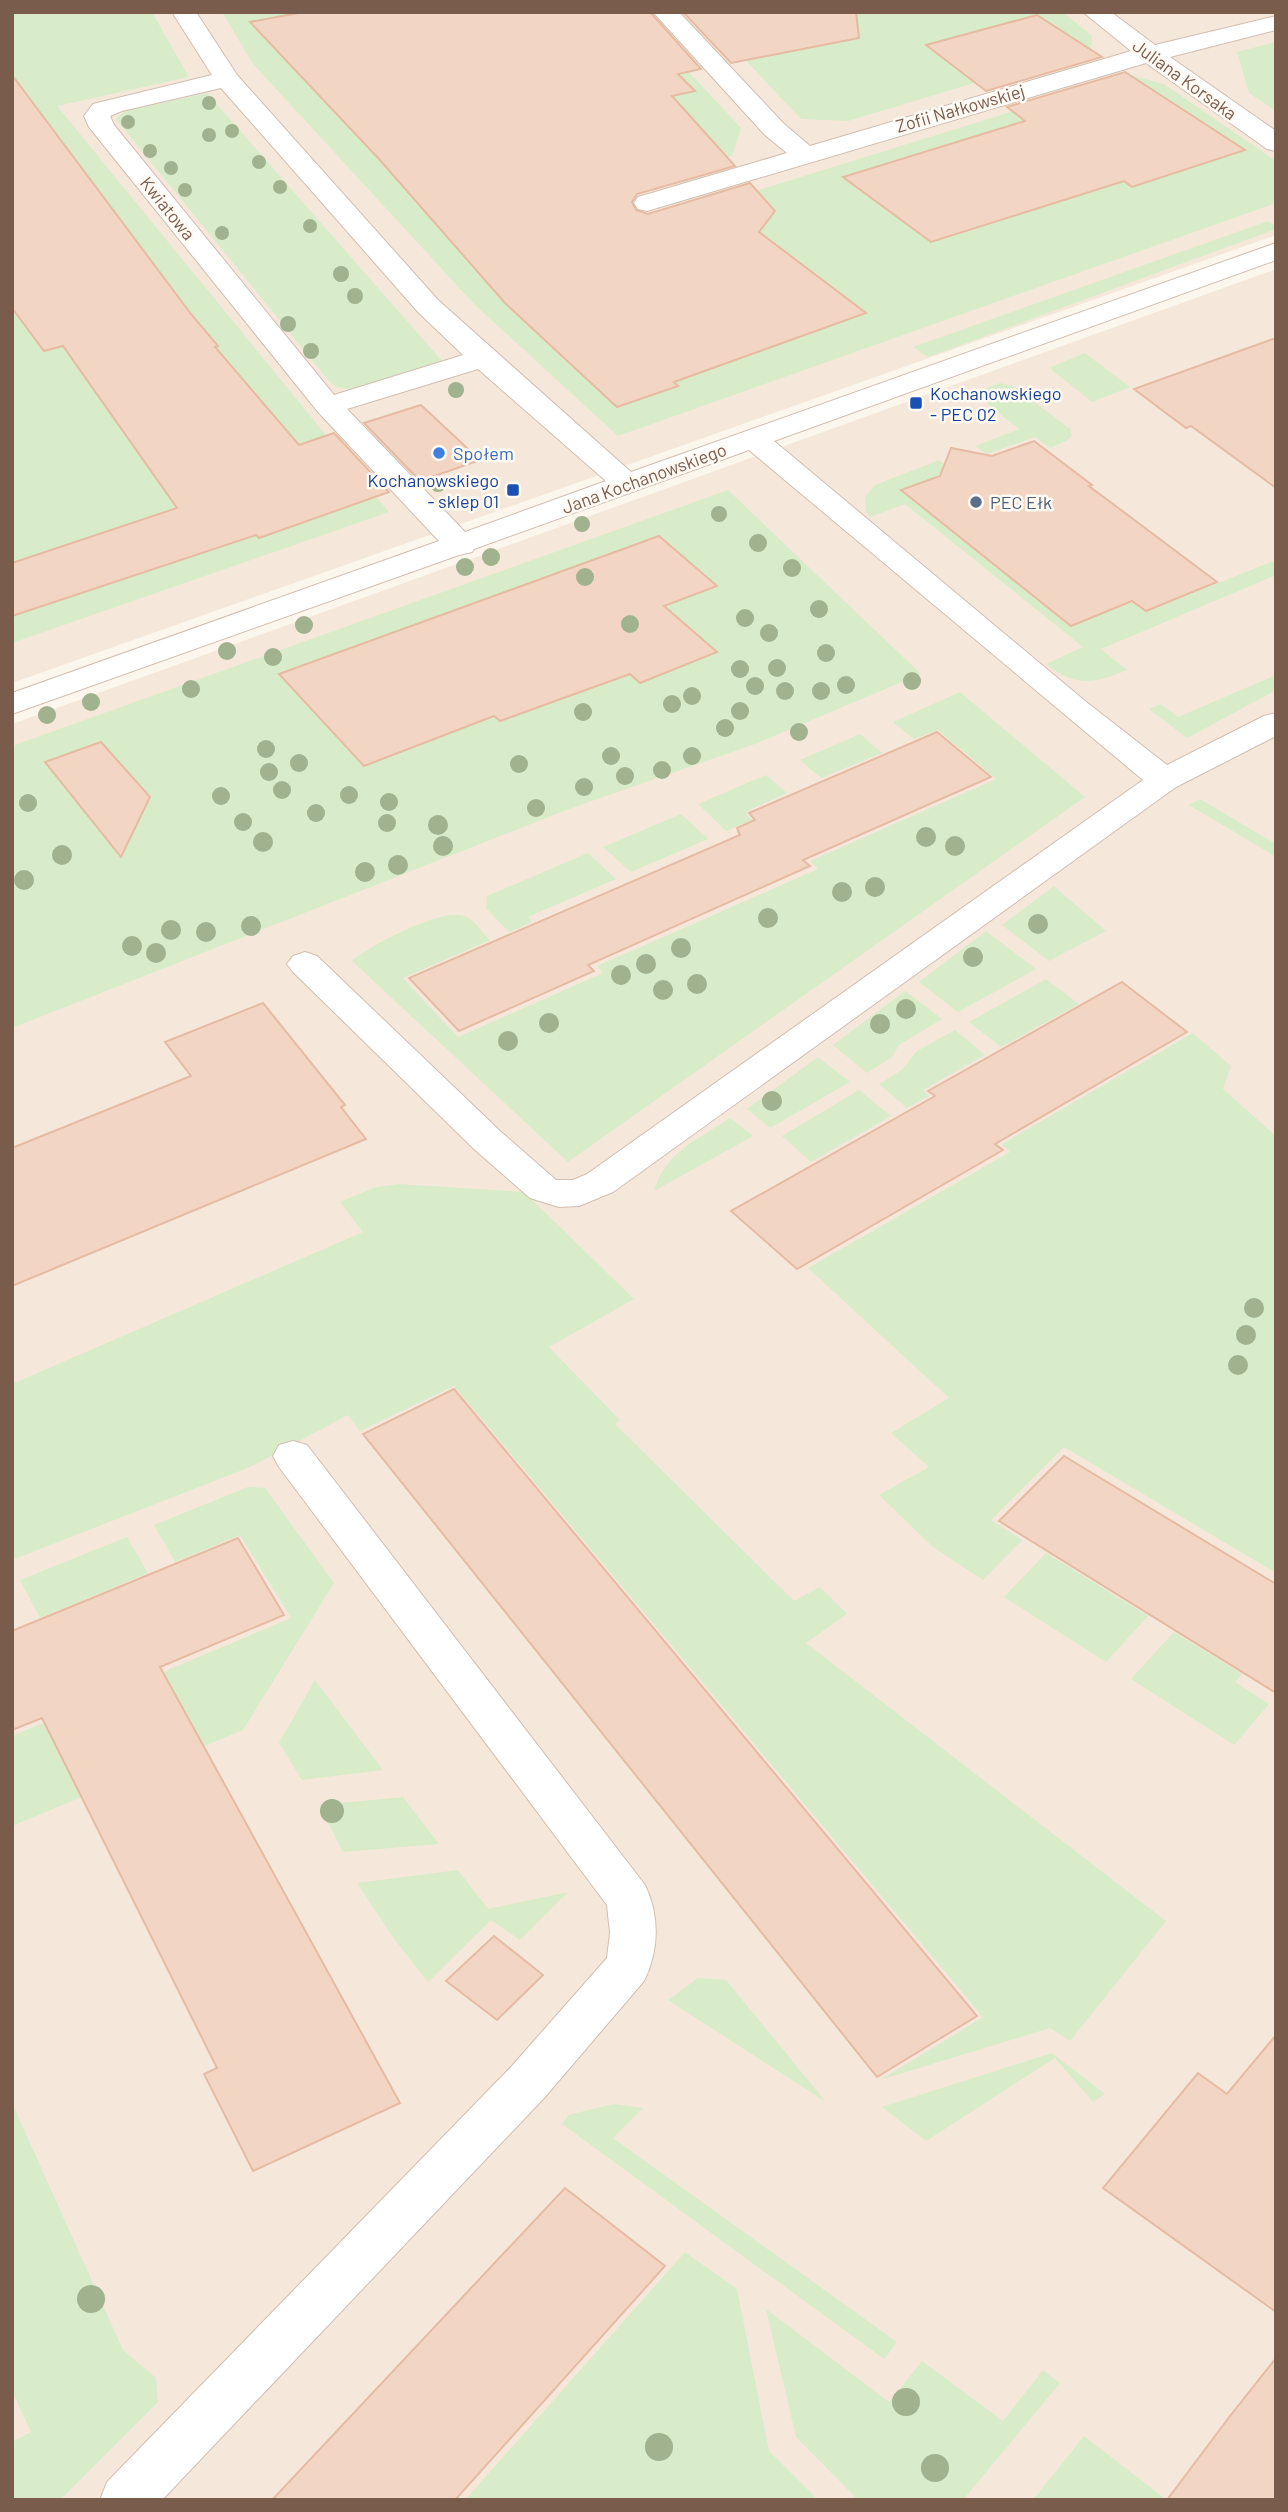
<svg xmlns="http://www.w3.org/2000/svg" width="1288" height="2512" font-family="Barlow,sans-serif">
<rect width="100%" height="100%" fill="#fdf6ec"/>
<g fill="#f5e8da">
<polygon points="12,12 1276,12 1276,235 12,683"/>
<polygon points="1276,269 1276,2500 12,2500 12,724"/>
</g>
<g fill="#d8ecc9">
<polygon points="12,12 152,12 189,77 57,106 389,512 12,643"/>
<polygon points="222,12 633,12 741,128 732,156 618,190 660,229 701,208 1130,75 1164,84 1276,161 1276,203 618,436 475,305 253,64"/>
<polygon points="700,12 1063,12 1092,36 1091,48 848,121 801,119"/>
<polygon points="1276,42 1276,111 1249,93 1237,52"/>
<polygon points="207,93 443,362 349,389 336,387 329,381 116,119 125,111"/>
<polygon points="1268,221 1276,226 1276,229 928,357 913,347"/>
<polygon points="1085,353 1130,387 1092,402 1052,370 1051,367"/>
<polygon points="1000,383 1015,387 1070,429 1072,435 1068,440 1050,448 1035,437 987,454 975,446 1019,429 974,393"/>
<path d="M939 460 952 471 901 491 1071 627 1132 602 1146 612 1276 560V575L1101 649 1127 670C1094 684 1075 687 1046 664L1083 647 905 504 870 517 866 512 865 497 875 485Z"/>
<polygon points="728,490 921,674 755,744 569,809 12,1028 12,746"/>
<polygon points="1276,675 1276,690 1187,738 1149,709 1161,704 1178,717"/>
<path d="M960 692 1085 797 568 1162 352 961C369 946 446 905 467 917 475 921 483 934 490 940L403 978 458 1037 603 973 597 966 818 869 810 861 996 779 938 730 914 739 893 722Z"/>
<polygon points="860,734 882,753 821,778 800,760"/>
<polygon points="766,775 787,793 745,812 752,820 726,831 698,804"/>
<polygon points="1200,799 1276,844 1276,857 1189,805"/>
<polygon points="681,814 708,839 631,872 603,847"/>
<polygon points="588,853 616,879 528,917 532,922 509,932 486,908 487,896"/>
<polygon points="1054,886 1106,931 1049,961 1002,925"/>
<polygon points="986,931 1036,969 958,1012 919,982"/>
<polygon points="1046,979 1079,1004 1001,1047 969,1022"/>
<polygon points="905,991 942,1019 899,1045 892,1057 867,1073 833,1045"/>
<polygon points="955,1030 985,1055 923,1090 929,1096 907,1108 879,1084 902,1070 917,1051"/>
<polygon points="1193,1033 1231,1066 1223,1089 1276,1136 1276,1573 1064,1447 991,1520 1022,1540 983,1580 933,1547 879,1495 929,1467 891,1433 949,1398 808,1268 1010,1152 1002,1144"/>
<polygon points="818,1057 850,1082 770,1128 747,1109"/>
<polygon points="859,1090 891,1116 811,1162 782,1136"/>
<path d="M730 1118 753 1136 654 1191C665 1152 699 1139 730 1118Z"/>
<polygon points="399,1184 524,1192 634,1299 549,1347 620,1420 615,1424 794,1601 820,1587 847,1614 806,1643 1166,1921 1070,2041 1050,2028 880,2080 983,2017 454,1386 360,1431 348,1415 250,1467 12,1560 12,1384 363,1232 340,1202 376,1187"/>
<polygon points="248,1487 265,1488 334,1583 243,1730 12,1826 12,1736 291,1618 240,1535 175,1562 154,1525"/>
<polygon points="127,1537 148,1573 40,1618 20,1580"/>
<polygon points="1046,1553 1148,1616 1106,1662 1004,1597"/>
<polygon points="1174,1632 1242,1674 1235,1682 1269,1704 1234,1745 1131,1679"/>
<polygon points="315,1680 383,1770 302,1780 279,1743"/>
<polygon points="403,1797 439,1844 343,1852 319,1805"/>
<polygon points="458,1870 488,1909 568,1892 520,1940 491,1920 428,1982 395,1940 357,1883"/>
<polygon points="698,1978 726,1980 826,2102 668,2000"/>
<polygon points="1052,2053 1105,2094 1093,2102 1055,2058 926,2141 882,2107"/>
<polygon points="12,2103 123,2350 156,2378 158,2402 60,2500 12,2500 12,2442 31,2432 12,2391"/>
<polygon points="614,2104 643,2108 613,2138 897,2342 884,2359 562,2124 568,2115"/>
<polygon points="685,2252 737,2289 769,2451 818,2500 465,2500"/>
<polygon points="766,2309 889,2402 922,2361 1003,2421 1043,2370 1060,2383 963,2500 858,2500 796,2437"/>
<polygon points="1084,2436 1164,2498 1162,2500 1033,2500"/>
</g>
<g fill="#f3d5c3" stroke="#e6bba3" stroke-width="2">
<polygon points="304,12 650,12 701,69 678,74 695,91 672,96 735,166 637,194 632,202 636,210 648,214 750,183 775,211 759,232 866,313 674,382 678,386 617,407 505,303 379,159 250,22"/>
<polygon points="683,12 856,12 859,38 731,63"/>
<polygon points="1037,15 1102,57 986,91 926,45"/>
<polygon points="1125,72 1245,150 1132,187 1124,181 931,242 843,177 1025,121 1007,107"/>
<polygon points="12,75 191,314 218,346 215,347 299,445 334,433 389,492 259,538 256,535 12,616 12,563 177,508 63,346 44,351 12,308"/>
<polygon points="1276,338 1276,488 1191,426 1186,428 1134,389"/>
<polygon points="421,405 480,460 420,481 364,423"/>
<polygon points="1034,441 1092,485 1089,486 1217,582 1146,611 1132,601 1071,626 901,490 940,476 951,448 992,456"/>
<polygon points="659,536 717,586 664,606 717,652 640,683 630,674 500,721 494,716 364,766 279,674"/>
<polygon points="937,732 991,777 803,860 810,866 588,965 594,971 459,1031 409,978 740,835 737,828 755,820 749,813"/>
<polygon points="101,742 150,797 121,857 45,762"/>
<polygon points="1122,982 1187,1032 995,1144 1003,1150 797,1269 731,1211 935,1096 928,1091"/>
<polygon points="263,1003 345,1105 341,1107 366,1139 12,1286 12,1148 191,1076 165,1042"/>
<polygon points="454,1389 977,2016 877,2077 363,1434"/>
<polygon points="1064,1456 1276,1584 1276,1693 999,1521"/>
<polygon points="238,1538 284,1615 160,1667 400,2103 253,2171 204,2074 217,2068 42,1718 12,1730 12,1631"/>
<polygon points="494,1936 543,1975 497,2020 446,1981"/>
<polygon points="1276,2035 1276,2312 1103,2188 1198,2073 1227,2094"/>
<polygon points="565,2188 665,2266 455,2500 272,2500"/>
<polygon points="1276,2358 1276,2500 1167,2500 1230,2416"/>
</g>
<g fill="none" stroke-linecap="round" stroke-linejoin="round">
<defs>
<g id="minor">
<path d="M172 12H196L237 75 438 300 631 472 1276 243V260L774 441 1085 701 1167 765 1264 716 1276 713V736L1176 787 613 1192 579 1206 559 1207 530 1198 474 1149 293 972 287 964 293 956 305 952 317 956 500 1131 556 1180H573L587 1174 1143 780 749 450 474 549 472 552 459 555 12 714V693L439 541 318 412 89 127 84 116 93 104 212 75ZM221 88 418 312 463 355 334 395 114 125 110 116 122 111ZM478 369 606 481 465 532 347 409Z"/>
<polygon points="653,12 679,12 783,123 810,146 1131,51 1083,12 1111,12 1155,45 1276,16 1276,30 1170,57 1276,131 1276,151 1267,149 1146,63 647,211 638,209 634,203 638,197 787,153 765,135"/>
<path d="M293 1441 307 1445 645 1885C660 1916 659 1951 644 1981L545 2097 162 2500H100L107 2482 511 2067 607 1958 610 1933 607 1905 279 1467 273 1456 279 1445Z"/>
</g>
</defs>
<use href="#minor" stroke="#d1beb0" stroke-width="2"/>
<use href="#minor" fill="#fff" fill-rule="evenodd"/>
</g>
<g fill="#a0b28e">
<circle cx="209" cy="103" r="7"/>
<circle cx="128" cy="122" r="7"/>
<circle cx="232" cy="131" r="7"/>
<circle cx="209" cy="135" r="7"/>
<circle cx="150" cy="151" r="7"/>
<circle cx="259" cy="162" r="7"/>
<circle cx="171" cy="168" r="7"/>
<circle cx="280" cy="187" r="7"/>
<circle cx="185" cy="190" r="7"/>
<circle cx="310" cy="226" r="7"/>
<circle cx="222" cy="233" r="7"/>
<circle cx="341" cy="274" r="8"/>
<circle cx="355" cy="296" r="8"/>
<circle cx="288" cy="324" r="8"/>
<circle cx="311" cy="351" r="8"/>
<circle cx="456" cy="390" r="8"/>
<circle cx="438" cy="484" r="8"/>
<circle cx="719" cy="514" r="8"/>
<circle cx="582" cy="524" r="8"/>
<circle cx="758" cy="543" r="9"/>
<circle cx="491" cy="557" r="9"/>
<circle cx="465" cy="567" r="9"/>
<circle cx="792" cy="568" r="9"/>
<circle cx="585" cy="577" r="9"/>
<circle cx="819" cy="609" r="9"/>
<circle cx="745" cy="618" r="9"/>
<circle cx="630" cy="624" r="9"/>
<circle cx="304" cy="625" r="9"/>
<circle cx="769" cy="633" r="9"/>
<circle cx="227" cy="651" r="9"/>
<circle cx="826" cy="653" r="9"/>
<circle cx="273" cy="657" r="9"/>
<circle cx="777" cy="668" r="9"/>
<circle cx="740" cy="669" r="9"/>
<circle cx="912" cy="681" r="9"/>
<circle cx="846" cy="685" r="9"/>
<circle cx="755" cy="686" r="9"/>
<circle cx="191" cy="689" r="9"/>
<circle cx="785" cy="691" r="9"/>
<circle cx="821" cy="691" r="9"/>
<circle cx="692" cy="696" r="9"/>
<circle cx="91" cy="702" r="9"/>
<circle cx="672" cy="704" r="9"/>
<circle cx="740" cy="711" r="9"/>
<circle cx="583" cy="712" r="9"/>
<circle cx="47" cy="715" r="9"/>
<circle cx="725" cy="728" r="9"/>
<circle cx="799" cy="732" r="9"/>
<circle cx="266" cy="749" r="9"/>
<circle cx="611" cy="756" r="9"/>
<circle cx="692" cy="756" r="9"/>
<circle cx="299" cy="763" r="9"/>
<circle cx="519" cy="764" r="9"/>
<circle cx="662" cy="770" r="9"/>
<circle cx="269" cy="772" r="9"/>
<circle cx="625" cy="776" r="9"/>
<circle cx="584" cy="787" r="9"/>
<circle cx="282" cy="790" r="9"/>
<circle cx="349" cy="795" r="9"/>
<circle cx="221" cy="796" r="9"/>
<circle cx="389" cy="802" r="9"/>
<circle cx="28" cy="803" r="9"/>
<circle cx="536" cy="808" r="9"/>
<circle cx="316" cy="813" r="9"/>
<circle cx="243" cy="822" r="9"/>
<circle cx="387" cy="823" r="9"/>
<circle cx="438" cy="825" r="10"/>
<circle cx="926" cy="837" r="10"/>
<circle cx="263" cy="842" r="10"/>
<circle cx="443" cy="846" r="10"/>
<circle cx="955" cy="846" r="10"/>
<circle cx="62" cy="855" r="10"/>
<circle cx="398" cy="865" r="10"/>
<circle cx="365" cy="872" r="10"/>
<circle cx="24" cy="880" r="10"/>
<circle cx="875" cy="887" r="10"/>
<circle cx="842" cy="892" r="10"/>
<circle cx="768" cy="918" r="10"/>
<circle cx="1038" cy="924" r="10"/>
<circle cx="251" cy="926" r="10"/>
<circle cx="171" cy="930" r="10"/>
<circle cx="206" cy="932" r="10"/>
<circle cx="132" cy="946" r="10"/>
<circle cx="681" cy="948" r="10"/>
<circle cx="156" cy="953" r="10"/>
<circle cx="973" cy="957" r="10"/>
<circle cx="646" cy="964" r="10"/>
<circle cx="621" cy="975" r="10"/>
<circle cx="697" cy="984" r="10"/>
<circle cx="663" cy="990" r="10"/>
<circle cx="906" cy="1009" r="10"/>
<circle cx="549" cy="1023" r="10"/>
<circle cx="880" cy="1024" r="10"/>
<circle cx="508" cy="1041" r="10"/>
<circle cx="772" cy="1101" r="10"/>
<circle cx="1254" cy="1308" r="10"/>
<circle cx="1246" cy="1335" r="10"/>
<circle cx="1238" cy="1365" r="10"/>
<circle cx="332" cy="1811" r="12"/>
<circle cx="91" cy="2299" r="14"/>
<circle cx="906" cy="2402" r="14"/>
<circle cx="659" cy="2447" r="14"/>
<circle cx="935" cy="2468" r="14"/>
</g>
<g fill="#1a4fb4" stroke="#fffaf3" stroke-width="2.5">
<rect x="909" y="396" width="14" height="14" rx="3.5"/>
<rect x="506" y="483" width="14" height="14" rx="3.5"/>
</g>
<circle fill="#3f7fe0" stroke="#fffaf3" stroke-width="2.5" cx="439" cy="453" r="7"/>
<circle fill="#5c6f8a" stroke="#fffaf3" stroke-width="2.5" cx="976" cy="502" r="7"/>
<g text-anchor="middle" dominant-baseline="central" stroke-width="5" stroke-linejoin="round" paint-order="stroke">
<g font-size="18" fill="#7a5c4d" stroke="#fffaf3">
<text transform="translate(1185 79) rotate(36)">Juliana Korsaka</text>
<text transform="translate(960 108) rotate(-16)">Zofii Nałkowskiej</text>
<text transform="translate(168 208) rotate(51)">Kwiatowa</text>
<text transform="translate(644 478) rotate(-20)">Jana Kochanowskiego</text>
</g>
<g font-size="18" fill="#164399" stroke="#fffaf3" text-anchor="start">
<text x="930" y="393">Kochanowskiego<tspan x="930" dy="21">- PEC 02</tspan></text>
<text x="499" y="480" text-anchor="end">Kochanowskiego<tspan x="499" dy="21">- sklep 01</tspan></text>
</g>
<g font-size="18" fill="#366cbe" stroke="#fffaf3" text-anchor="start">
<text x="453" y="453">Społem</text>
</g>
<g font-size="18" fill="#4e5e75" stroke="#fffaf3" text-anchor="start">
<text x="990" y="502">PEC Ełk</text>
</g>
</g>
<rect width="1288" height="2512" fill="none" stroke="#7a5c4d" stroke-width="28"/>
</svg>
